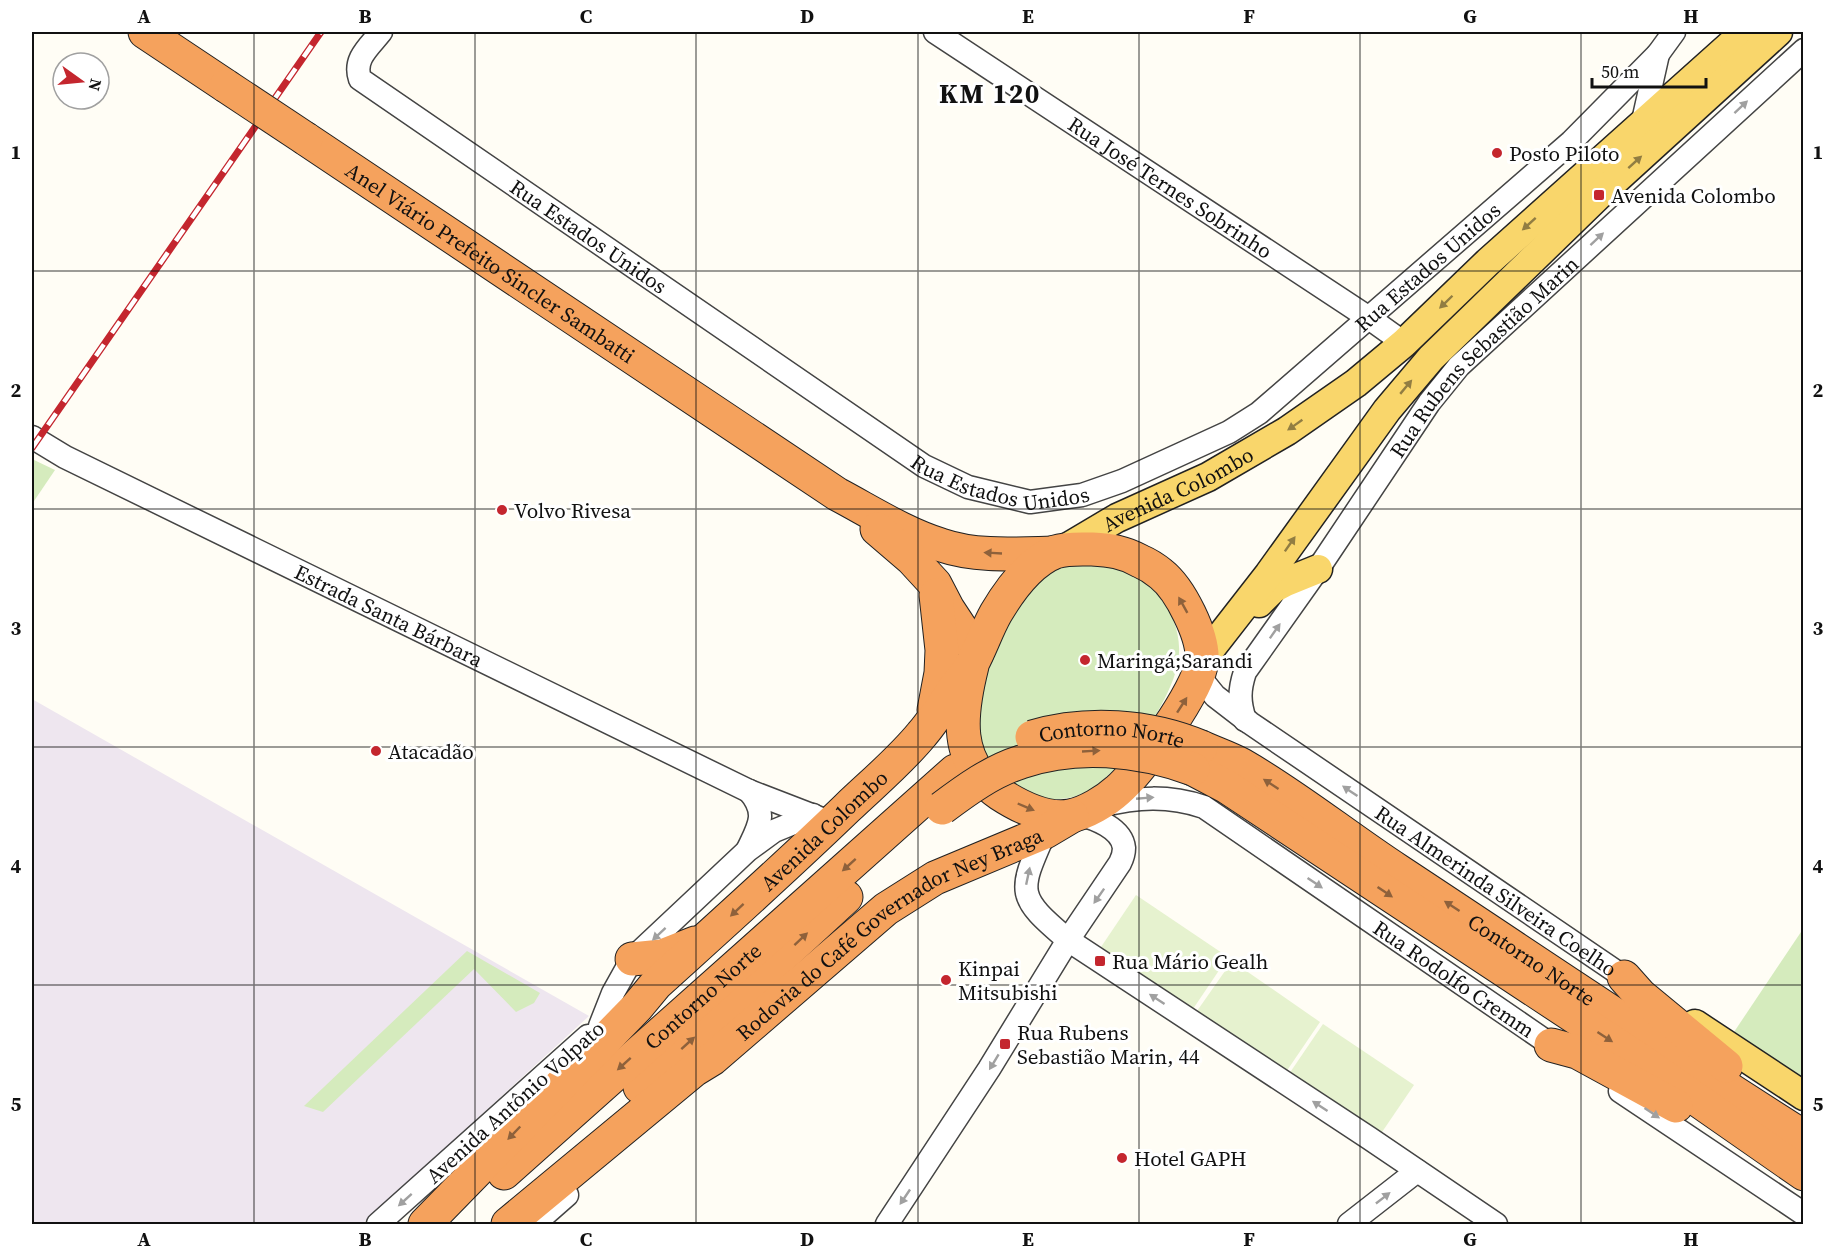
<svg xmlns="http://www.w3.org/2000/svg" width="1835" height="1256" font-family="'Source Serif 4',serif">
<rect width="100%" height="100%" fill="#fffdf5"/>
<polygon fill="#eee6ef" points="32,699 589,1016 362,1224 32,1224"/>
<g fill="#d5ebbd">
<polygon points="32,459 55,470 32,504"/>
<path d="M1086 562C1094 563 1102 563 1109 564 1151 576 1186 617 1178 662 1171 702 1124 769 1089 790 1078 797 1063 800 1050 799 1024 797 1008 779 991 762 988 759 983 755 981 752 974 739 977 703 980 689 983 677 1001 626 1007 617 1016 605 1033 586 1044 576 1055 567 1072 565 1086 562Z"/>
<polygon points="1803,929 1803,1079 1734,1032"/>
<polygon points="467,951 540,993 534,1003 516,1012 474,969 323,1112 304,1106"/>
</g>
<g fill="#e6f2cf">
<polygon points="1136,895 1228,957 1193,1009 1101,947"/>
<polygon points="1232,961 1320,1022 1286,1072 1197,1011"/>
<polygon points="1323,1024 1414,1085 1380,1135 1289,1074"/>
</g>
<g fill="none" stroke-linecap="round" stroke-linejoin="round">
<defs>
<g id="minor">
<path id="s1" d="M381 32C369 47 353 59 360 79L924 466 968 487 1030 502 1082 495 1122 481 1229 432 1259 413 1571 142 1658 54 1674 32"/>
<path id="s2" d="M935 32 1369 318 1404 343"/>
<polyline points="1643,121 1658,54"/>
<path id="s3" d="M32 437 65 457 749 791 832 823"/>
<path id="s4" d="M1198 675 1215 696 1250 723 1624 977"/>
<path id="s5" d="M1245 720C1239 702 1239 690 1245 672L1318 569 1429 403 1459 366 1804 50"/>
<path id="s6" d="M1101 806C1137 797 1168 795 1204 807L1563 1053"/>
<path d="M1045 832C1018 893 1016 896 1068 940L1369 1138 1496 1224"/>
<path d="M748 849C759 826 768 813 749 791"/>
<polyline points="600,1026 613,993 632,959 748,850 774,831 813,815"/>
<polyline points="1620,1091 1804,1214"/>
<polyline points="378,1224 588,1036"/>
<polyline points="534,1224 567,1195"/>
<path d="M887 1224 989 1069 1068 940 1120 863C1122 859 1124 852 1124 848 1122 828 1094 818 1078 814"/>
<polyline points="1349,1224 1417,1171"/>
</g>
<g id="major">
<path id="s7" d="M1063 550 1117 518 1208 477 1287 431 1356 383 1404 343 1488 262 1745 32"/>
<polyline points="1259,603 1273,589 1286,582 1318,569"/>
<polyline points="1202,660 1269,574 1387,410 1431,358 1599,195 1778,32"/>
<polyline points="1695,1024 1804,1096"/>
</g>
<g id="highway">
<polyline points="145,32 226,86"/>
<path id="s8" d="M306 139 837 494C871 512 905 534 941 545 976 557 1015 554 1052 553"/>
<polyline points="877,529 912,559 935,584 948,609 977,653"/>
<polyline points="934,710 941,673 942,650 936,595"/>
<path id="s9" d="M1201 747C1214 753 1229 758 1242 765 1296 796 1345 836 1397 870 1532 959 1666 1050 1804 1137"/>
<polyline points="1193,769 1227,787 1646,1064 1804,1174"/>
<polyline points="632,959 662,956 695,943"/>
<polyline points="1624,977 1640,995 1726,1066"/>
<polyline points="1551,1045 1577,1052 1676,1106"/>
<polyline points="640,1087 846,897"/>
<path id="s10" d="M504 1173 955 771"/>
<path id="s11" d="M425 1224 637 1007 656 984C720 926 785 868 847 808 872 784 900 761 922 734 934 720 944 704 954 689 960 681 968 673 972 664 981 647 987 629 996 613 1009 591 1030 562 1055 552 1067 548 1080 549 1092 549 1110 550 1124 552 1140 561 1147 564 1155 569 1161 574 1180 589 1204 636 1202 661 1199 690 1141 770 1118 790 1106 801 1086 813 1070 816 1046 820 1020 807 1000 794 953 762 960 714 972 666"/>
<path id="s12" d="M508 1224 694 1070 712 1059 886 909 935 878 1045 832 1072 816"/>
</g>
</defs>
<use href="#minor" stroke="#444" stroke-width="25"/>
<use href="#major" stroke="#222" stroke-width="31"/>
<use href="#highway" stroke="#222" stroke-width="35"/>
<use href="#minor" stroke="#fff" stroke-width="22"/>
<use href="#major" stroke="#f9d66b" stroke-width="28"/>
<use href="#highway" stroke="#f5a25d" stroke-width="33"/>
<defs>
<polyline id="rail" points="32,448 321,32"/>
</defs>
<use href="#rail" stroke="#c4262e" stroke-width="7"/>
<use href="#rail" stroke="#fff" stroke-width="4.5" stroke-dasharray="14" stroke-linecap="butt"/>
<defs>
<g id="highway-bridge">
<polyline points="226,86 306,139"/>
<path id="s13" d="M1032 737C1087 721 1148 725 1201 747"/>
<path d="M942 808C966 790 992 771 1021 762 1076 743 1138 749 1193 769"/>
</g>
</defs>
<use href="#highway-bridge" stroke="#222" stroke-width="35" stroke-linecap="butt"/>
<use href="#highway-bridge" stroke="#f5a25d" stroke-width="33"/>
</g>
<defs><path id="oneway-solid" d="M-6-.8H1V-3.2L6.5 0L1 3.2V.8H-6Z" transform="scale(1.5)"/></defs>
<g fill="#a0a0a0">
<use href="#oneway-solid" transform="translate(1741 107) rotate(-43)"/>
<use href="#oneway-solid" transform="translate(1597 239) rotate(-43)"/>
<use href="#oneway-solid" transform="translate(1275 631) rotate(-55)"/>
<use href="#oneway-solid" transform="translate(1350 791) rotate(-146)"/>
<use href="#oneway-solid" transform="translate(1145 798) rotate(-5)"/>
<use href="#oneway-solid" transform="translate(1028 876) rotate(-78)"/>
<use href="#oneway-solid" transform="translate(1315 883) rotate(34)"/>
<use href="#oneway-solid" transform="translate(1099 896) rotate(125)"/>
<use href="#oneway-solid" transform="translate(659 934) rotate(137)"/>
<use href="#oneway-solid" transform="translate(1157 999) rotate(-147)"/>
<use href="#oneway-solid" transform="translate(994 1062) rotate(121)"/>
<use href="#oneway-solid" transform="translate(1320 1106) rotate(-147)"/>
<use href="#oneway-solid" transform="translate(1652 1113) rotate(34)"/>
<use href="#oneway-solid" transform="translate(905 1197) rotate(124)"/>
<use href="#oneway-solid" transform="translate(1383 1198) rotate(-38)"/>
<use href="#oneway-solid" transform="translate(405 1200) rotate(138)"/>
</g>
<g fill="#917d42">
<use href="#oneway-solid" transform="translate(1635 162) rotate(-42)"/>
<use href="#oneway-solid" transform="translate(1529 224) rotate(138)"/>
<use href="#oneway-solid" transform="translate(1446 302) rotate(136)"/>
<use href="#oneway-solid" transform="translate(1406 387) rotate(-50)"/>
<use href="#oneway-solid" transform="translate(1295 425) rotate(145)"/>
<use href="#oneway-solid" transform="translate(1290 544) rotate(-55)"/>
</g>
<g fill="#8e613b">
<use href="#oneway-solid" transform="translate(993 553) rotate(-177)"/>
<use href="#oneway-solid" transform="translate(1183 605) rotate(-119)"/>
<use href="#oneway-solid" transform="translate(1182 705) rotate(-57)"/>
<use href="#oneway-solid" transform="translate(1091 751) rotate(-3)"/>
<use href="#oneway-solid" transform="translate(1271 784) rotate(-147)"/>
<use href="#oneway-solid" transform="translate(1026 807) rotate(23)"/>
<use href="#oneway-solid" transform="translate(849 865) rotate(138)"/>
<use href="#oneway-solid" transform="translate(1385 892) rotate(34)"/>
<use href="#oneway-solid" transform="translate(1452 906) rotate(-147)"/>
<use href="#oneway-solid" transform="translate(737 910) rotate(137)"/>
<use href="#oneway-solid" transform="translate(801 939) rotate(-43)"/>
<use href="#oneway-solid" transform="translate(1605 1037) rotate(33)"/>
<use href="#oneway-solid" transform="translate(688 1043) rotate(-42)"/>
<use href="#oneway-solid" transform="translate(624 1064) rotate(138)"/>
<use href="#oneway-solid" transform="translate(514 1133) rotate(134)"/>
</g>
<path fill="none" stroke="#111" stroke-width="1.5" stroke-opacity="0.55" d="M254 32V1224M475 32V1224M696 32V1224M918 32V1224M1139 32V1224M1360 32V1224M1581 32V1224M32 271H1804M32 509H1804M32 747H1804M32 985H1804"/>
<g fill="#c4262e" stroke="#fff" stroke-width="2">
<circle cx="1497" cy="153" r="6"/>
<rect x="1593" y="189" width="12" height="12" rx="3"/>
<circle cx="502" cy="510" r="6"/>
<circle cx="1085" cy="660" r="6"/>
<circle cx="376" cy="751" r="6"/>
<rect x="1094" y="955" width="12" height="12" rx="3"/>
<circle cx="946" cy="980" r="6"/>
<rect x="999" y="1038" width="12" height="12" rx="3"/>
<circle cx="1122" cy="1158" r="6"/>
</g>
<g text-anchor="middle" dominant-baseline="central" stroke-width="6" stroke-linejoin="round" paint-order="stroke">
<g font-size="21" fill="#111" stroke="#fff" text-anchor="start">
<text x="1509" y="153">Posto Piloto</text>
<text x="1611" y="195">Avenida Colombo</text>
<text x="514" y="510">Volvo Rivesa</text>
<text x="1097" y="660">Maringá;Sarandi</text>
<text x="388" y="751">Atacadão</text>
<text x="1112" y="961">Rua Mário Gealh</text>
<text x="958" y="968">Kinpai<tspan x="958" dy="24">Mitsubishi</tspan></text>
<text x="1017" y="1032">Rua Rubens<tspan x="1017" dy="24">Sebastião Marin, 44</tspan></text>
<text x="1134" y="1158">Hotel GAPH</text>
</g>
<g font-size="21" fill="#111" stroke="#fff">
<text stroke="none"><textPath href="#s2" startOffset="282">Rua José Ternes Sobrinho</textPath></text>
<text stroke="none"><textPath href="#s1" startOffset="332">Rua Estados Unidos</textPath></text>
<text stroke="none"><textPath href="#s8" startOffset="222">Anel Viário Prefeito Sincler Sambatti</textPath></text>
<text stroke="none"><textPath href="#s1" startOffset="1322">Rua Estados Unidos</textPath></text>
<text stroke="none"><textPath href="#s5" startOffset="446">Rua Rubens Sebastião Marin</textPath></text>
<text stroke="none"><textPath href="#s1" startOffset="818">Rua Estados Unidos</textPath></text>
<text stroke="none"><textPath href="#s7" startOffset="130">Avenida Colombo</textPath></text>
<text stroke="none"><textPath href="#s3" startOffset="399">Estrada Santa Bárbara</textPath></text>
<text stroke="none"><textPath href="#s13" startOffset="81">Contorno Norte</textPath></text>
<text stroke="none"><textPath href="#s11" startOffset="561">Avenida Colombo</textPath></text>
<text stroke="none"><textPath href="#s4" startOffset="369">Rua Almerinda Silveira Coelho</textPath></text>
<text stroke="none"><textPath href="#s12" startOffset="482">Rodovia do Café Governador Ney Braga</textPath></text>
<text stroke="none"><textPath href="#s9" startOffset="394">Contorno Norte</textPath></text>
<text stroke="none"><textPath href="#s6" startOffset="408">Rua Rodolfo Cremm</textPath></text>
<text stroke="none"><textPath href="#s10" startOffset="266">Contorno Norte</textPath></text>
<text transform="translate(515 1102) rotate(-42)">Avenida Antônio Volpato</text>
</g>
<g font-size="27" font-weight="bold" letter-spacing="1.5" fill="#111" stroke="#fff">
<text x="990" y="93">KM 120</text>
</g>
</g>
<rect width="1835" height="1256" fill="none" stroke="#ffffff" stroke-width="66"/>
<g transform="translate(81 81) rotate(105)"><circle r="28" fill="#ffffff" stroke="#a0a0a0" stroke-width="1.5"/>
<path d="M0-4.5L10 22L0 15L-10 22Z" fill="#c4262e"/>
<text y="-9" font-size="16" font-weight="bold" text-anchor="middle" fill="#111111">N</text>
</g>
<path d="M1592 78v9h114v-9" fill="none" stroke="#111111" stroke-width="3"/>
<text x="1601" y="78" font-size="18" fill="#111111" stroke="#ffffff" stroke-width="4.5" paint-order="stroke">50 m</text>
<rect x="33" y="33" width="1769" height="1190" fill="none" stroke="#111" stroke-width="2"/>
<g font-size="20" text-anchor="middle" font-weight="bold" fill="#111">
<text x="144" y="23">A</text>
<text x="365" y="23">B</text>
<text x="586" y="23">C</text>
<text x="807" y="23">D</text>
<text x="1028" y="23">E</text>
<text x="1249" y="23">F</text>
<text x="1470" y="23">G</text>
<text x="1691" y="23">H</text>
<text x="16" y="159">1</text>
<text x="1818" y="159">1</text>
<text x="16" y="397">2</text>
<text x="1818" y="397">2</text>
<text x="16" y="635">3</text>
<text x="1818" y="635">3</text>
<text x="16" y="873">4</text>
<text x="1818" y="873">4</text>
<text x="16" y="1111">5</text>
<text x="1818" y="1111">5</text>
<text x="144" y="1246">A</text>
<text x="365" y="1246">B</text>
<text x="586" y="1246">C</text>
<text x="807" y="1246">D</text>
<text x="1028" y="1246">E</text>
<text x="1249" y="1246">F</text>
<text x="1470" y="1246">G</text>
<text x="1691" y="1246">H</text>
</g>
</svg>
